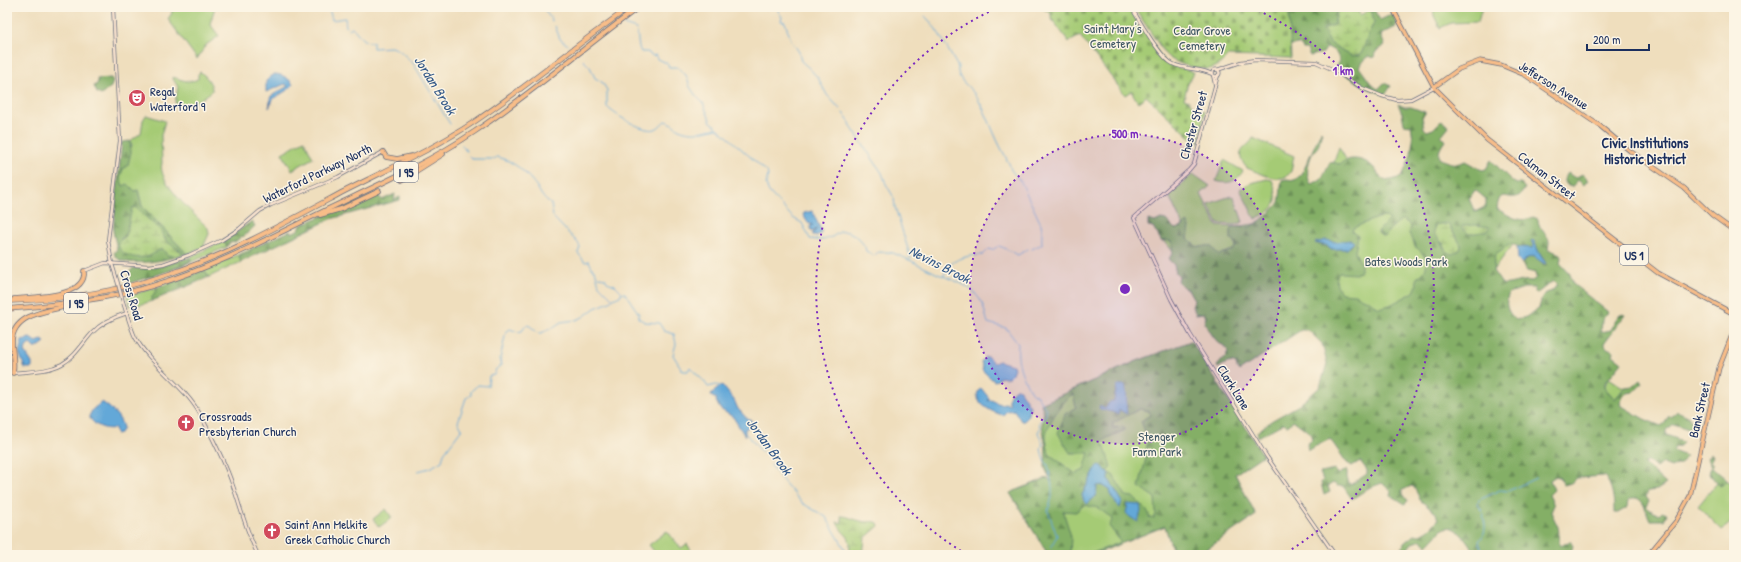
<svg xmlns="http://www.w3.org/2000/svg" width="1741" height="562" font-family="'Patrick Hand',sans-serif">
<defs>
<pattern id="forest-firs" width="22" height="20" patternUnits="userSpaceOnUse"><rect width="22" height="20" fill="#84af66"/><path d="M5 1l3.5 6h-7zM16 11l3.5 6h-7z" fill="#6b8f57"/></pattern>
<pattern id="wetland-marsh" width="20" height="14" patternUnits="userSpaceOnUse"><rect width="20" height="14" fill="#a5cb75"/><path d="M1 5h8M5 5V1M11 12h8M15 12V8" fill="none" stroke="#86a563"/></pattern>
<pattern id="cemetery-stones" width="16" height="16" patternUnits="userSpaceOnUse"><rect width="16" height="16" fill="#a5cb75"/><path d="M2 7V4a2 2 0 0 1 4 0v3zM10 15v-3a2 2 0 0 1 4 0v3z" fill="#86a563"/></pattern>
</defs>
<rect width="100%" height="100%" fill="#fcf5e5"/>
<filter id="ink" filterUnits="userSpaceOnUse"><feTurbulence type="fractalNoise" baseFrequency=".025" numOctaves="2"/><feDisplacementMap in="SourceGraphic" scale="8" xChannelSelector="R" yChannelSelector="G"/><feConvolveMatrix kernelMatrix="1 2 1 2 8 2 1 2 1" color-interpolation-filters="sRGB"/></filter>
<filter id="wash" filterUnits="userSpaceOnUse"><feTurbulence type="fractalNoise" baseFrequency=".012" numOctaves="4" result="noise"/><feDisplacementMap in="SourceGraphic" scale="16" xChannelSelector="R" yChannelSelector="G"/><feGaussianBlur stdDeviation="0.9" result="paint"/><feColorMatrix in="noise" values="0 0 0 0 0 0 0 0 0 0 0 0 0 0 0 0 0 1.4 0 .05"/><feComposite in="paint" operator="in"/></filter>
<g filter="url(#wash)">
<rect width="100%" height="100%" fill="#efdebd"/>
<g fill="#a5cb75" stroke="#607d6a">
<polygon points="171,7 215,7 210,24 219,36 206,45 197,59 168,19 172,13"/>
<polygon points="1433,7 1482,7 1478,22 1451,23 1440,28 1434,16"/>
<path d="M200 72C206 75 213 85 212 91 202 99 188 109 175 103L178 87 172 77C182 79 187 84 198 79V74Z"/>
<path d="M146 115 165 121 161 135 162 163C156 181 196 216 208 228L209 234 204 245 205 247 187 254 142 206 138 190 135 191 123 187 120 177 132 145 130 141 141 133 143 120Z"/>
<path d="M1253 138 1294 156C1292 161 1293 166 1291 171 1283 187 1258 172 1247 168 1231 150 1249 148 1253 138Z"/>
<polygon points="304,140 313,158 292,170 282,153"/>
<polygon points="1339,147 1347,161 1379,187 1467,200 1472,213 1483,208 1489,201 1522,233 1428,354 1284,288 1228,323 1163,239 1184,228 1169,196 1193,174 1210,186 1201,194 1217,226 1235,227 1254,224 1325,189"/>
<path d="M1224 160 1243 171C1236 182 1228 185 1216 181Z"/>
<path d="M1267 179 1272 180C1281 203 1276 209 1255 219L1240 189 1251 183Z"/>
<polygon points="1231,196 1234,197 1243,222 1235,225 1218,224 1208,204"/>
<polygon points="224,241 227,247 169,271 192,261 188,258"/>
<polygon points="251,249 250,252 239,256 241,262 209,277 204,270"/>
<polygon points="158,287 152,298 152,301 133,307 130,305 127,296"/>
<polygon points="1191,341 1263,455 1235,474 1256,515 1198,555 1174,555 1165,526 1093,555 1046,555 1046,551 1010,493 1047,478 1052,482 1045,468 1046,446 1042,425 1044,412 1041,404 1137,361"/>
<polygon points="1609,378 1624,388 1615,399 1604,387"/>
<polygon points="1728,481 1734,488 1734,520 1722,530 1698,506 1717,483 1720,486"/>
<polygon points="386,509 392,518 379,527 373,519"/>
<polygon points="667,531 681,548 687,544 694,555 657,555 649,545"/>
</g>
<g fill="url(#forest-firs)" stroke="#506f62" fill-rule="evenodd">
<path d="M1267 7H1333L1337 12 1334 25 1323 29 1330 43 1352 56 1361 54C1366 44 1368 32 1374 23L1372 13 1370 10 1373 8 1380 20 1393 14 1397 23 1396 27 1382 34 1381 37 1385 45 1379 49 1373 58 1368 56 1359 67 1372 85 1378 89 1384 83 1391 86 1385 95 1367 88 1335 68 1339 61C1338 54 1335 50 1327 47L1323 53 1310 56 1307 49H1303L1300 45 1296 44 1290 47 1289 14 1281 11 1269 12Z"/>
<polygon points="111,78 113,81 111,87 101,95 97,93 94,86 98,83 97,79"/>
<path d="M1398 104 1404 107H1411L1425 112V114L1422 117 1424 128 1427 131 1433 129 1441 121 1449 126 1441 136 1445 141C1441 146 1437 153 1440 159 1449 162 1456 166 1465 161L1482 170 1486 169 1491 160 1513 182 1517 184H1521L1525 188C1513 211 1500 181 1497 209 1509 215 1519 224 1533 217L1538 219C1538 230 1550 235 1549 243 1549 245 1548 247 1548 249L1560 254 1561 258 1560 263 1570 274 1573 284 1608 312 1602 320 1601 332 1611 330 1618 316 1623 314 1625 315 1604 343 1607 348 1614 351 1613 355 1622 362 1604 384V388L1615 399 1625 387 1633 386 1640 380 1642 384 1634 392 1627 393C1623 395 1620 401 1622 406L1644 419 1661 426 1665 423 1668 417 1673 416 1677 411 1688 416 1692 424 1691 430 1674 424 1666 430V435L1680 440 1683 443 1680 446 1675 447 1673 451 1686 456 1682 463 1671 468 1662 463 1656 468 1648 461 1644 464 1666 484 1657 490 1648 491 1646 497 1649 501 1646 506 1649 509 1659 515 1662 512 1667 514 1664 520H1650C1646 512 1645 502 1637 498L1629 500 1628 507 1618 513H1614C1614 500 1613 486 1604 476L1577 478 1571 483 1564 485 1560 478 1556 476 1550 480 1554 490 1549 495 1554 505 1551 512C1553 517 1556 522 1558 527 1560 534 1557 540 1561 546L1570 541 1573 546 1570 555H1475C1472 546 1456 523 1445 528 1440 530 1432 541 1427 545L1421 540 1412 543 1408 548 1409 555H1391L1402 551 1404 543 1415 534 1419 535 1428 530 1438 520 1436 513 1421 501 1414 487 1411 486 1401 491 1408 501 1405 504 1394 497 1390 496 1391 491 1382 483 1369 488 1352 499 1343 486H1338L1333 483 1328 486 1330 492 1324 495 1321 483 1323 480 1320 473 1335 470 1339 474 1347 469V478L1350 485 1367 474V470L1360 461 1352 466 1347 463 1330 439 1308 450 1307 445 1312 439 1310 433 1293 420 1288 426 1284 423 1258 437 1257 432 1271 421 1299 405 1320 387 1327 363 1322 344 1308 330H1301L1239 371 1237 368 1236 364C1229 360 1224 365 1218 368L1217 366 1226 356 1228 351 1223 345C1216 344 1209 329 1204 323L1206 317 1203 313 1196 314 1192 306 1194 300 1188 289 1184 288 1178 282 1179 276 1176 273 1174 265 1168 259C1174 254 1172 249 1172 242L1166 240 1162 242 1153 227 1148 226V220L1155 222 1161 219 1166 220 1175 229 1182 227 1187 222 1190 227 1188 238 1196 246C1210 249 1207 239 1218 255L1233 250 1236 246 1234 241 1231 239V227C1237 226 1244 228 1250 227 1257 224 1276 209 1279 202 1281 196 1280 188 1282 180L1286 179 1295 180 1302 174 1321 131 1322 132C1320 136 1320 140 1319 144 1318 148 1314 150 1312 154 1308 164 1305 175 1311 184L1321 180 1330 162 1340 164C1349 156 1364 158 1373 167 1377 172 1380 177 1386 181L1402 177 1411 154 1413 139 1411 125 1404 124 1402 113ZM1475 190 1486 199V208L1475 212 1469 199ZM1386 217 1390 220 1379 230 1378 233 1382 236H1386L1389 230 1402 219 1409 224 1410 228 1409 234 1413 240 1415 247C1423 251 1431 264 1423 273 1421 275 1418 276 1416 279L1417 285 1414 292 1390 305 1379 308 1368 300 1359 297 1355 294 1341 293C1337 286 1334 280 1339 273L1356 274 1361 271V264L1355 252 1358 236 1352 232 1353 228 1377 218ZM1440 224H1448L1461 245 1460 250 1452 254C1446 252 1434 234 1434 227ZM1326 240 1336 242 1351 240 1354 243 1347 249H1332L1315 243ZM1531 241H1534L1539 253 1545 261 1543 264 1538 258 1531 256 1521 263 1527 271 1535 273 1536 278 1532 281C1521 279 1509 286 1502 284L1493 271 1495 254 1511 244 1527 249 1532 248 1534 246ZM1553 281 1557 285 1552 291 1546 293 1542 298 1539 308 1526 317 1516 320C1507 312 1504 304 1509 293L1524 288H1534L1536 294Z"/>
<path d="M130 141 131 152 128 165 123 169 120 177 123 186 128 184 135 191 138 190 142 206 187 254C172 259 128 269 116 257L114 253 117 249 113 231 122 142ZM135 207C141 214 148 218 154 224 166 236 162 242 180 250L167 255 163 249 120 239 126 236 129 220Z"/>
<path d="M1568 173 1575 178 1582 174 1588 180 1584 185 1578 180 1572 187 1568 186C1563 182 1565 177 1568 173Z"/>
<polygon points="377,194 382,200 395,194 394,200 400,197 400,200 331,219 241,262 239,256 250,252 251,249 290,231 291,233 298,230 301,225 317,218"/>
<polygon points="252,221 255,226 243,237 242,236 235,242 229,243 227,247 224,241"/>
<polygon points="188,258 192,260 169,271 127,284 129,273 133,268 156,267"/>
<polygon points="204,270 209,277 152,301 152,297 158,287"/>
<path d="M1191 341 1263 455 1235 474 1256 515 1198 555H1174L1165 526 1093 555H1088L1121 542 1109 526 1113 519 1098 508 1084 505 1076 512 1063 511 1071 536 1070 555H1046V551L1010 493 1047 478 1052 482 1045 468 1046 446 1042 425 1044 412 1041 404 1137 361ZM1119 385 1124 386C1127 395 1125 403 1127 413H1124L1120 410 1118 411 1102 410 1100 407 1105 408 1114 401 1117 387ZM1073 394 1076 407 1065 414 1058 433 1070 453H1089L1084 470 1076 474 1049 454C1048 448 1046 441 1046 435 1047 424 1064 399 1073 394ZM1140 409 1149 411 1150 415 1141 421 1147 437 1146 458 1139 487 1155 498 1156 514 1154 519 1149 517V513L1133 497 1126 496 1113 475 1107 472 1111 467 1104 445 1101 443 1107 438 1125 430 1123 426 1113 428V423ZM1100 465 1122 501 1112 498 1110 490 1102 485 1097 486 1096 496 1087 504 1082 495 1097 466Z"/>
<polygon points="1711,453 1713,456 1710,462 1713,464 1712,467 1728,481 1720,486 1709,474 1711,466 1707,458"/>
</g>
<g fill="url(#wetland-marsh)" stroke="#607d6a">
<path d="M1333 7H1357L1360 15 1370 10 1372 13 1374 23C1368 32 1366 44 1361 54L1352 56 1330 43 1323 29 1334 25 1337 13Z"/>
<path d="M135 207 160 230 166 241 183 253 177 256 167 255 163 249C158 249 154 254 149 256 138 260 118 256 118 242L126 236 132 208Z"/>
<polygon points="1440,224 1448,224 1461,245 1460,250 1452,254 1447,252 1443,243 1439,240 1434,233 1435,225"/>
<polygon points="1475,225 1490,227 1490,228 1488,231 1469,234 1462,228 1462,226"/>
<path d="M841 516C849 516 854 520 861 521 867 523 873 520 878 523L879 526 865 538 863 555H849C853 532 844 539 837 522L842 523Z"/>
</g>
<g fill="url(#cemetery-stones)" stroke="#607d6a">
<polygon points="1040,7 1128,7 1166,64 1194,72 1187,86 1184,99 1189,101 1194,108 1205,111 1198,144 1146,96 1138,102 1131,91 1125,95 1080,36 1069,42 1051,18 1051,13"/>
<path d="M1134 7H1267L1270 12 1281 11 1289 14 1291 58 1228 56C1224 60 1219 66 1213 68 1202 72 1172 63 1165 54Z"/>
</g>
<g fill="#63a8d8" stroke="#3f6c9b">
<path d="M274 74C281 74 290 78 293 85L289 89 273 99 269 108 271 96 288 86 285 84 266 92V81Z"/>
<polygon points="812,211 821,230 821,234 816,236 812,234 818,228 812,232 810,226 813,225 808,223 803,215 804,213"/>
<polygon points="1326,240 1336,242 1351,240 1354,242 1347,249 1332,249 1326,245 1315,243"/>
<path d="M1533 240C1538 248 1539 256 1546 263L1545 264 1533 256 1527 258 1522 263 1518 260 1517 247 1532 248 1534 245 1531 241Z"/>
<polygon points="30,338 36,342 42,340 45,342 37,348 34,348 30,344 26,347 25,352 32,363 32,368 25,368 19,353 22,340"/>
<polygon points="985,357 988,357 994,363 999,361 1013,365 1014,368 1011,376 1006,378 1000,377 998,380 994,381 982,370 983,367 981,362"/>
<path d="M722 385 734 400 738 409C743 413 745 419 752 421V425L745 429V436L733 417 720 409 716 401 717 399 712 397 711 394Z"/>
<path d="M1119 385H1125C1128 396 1125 404 1127 414L1120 410 1118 411 1119 413 1117 414C1111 410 1105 412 1099 408L1100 406 1105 408 1110 402 1114 401 1117 387Z"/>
<path d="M981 388 989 398 988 401 991 400 1000 404 1005 403 1009 405 1010 403 1008 400 1011 393 1017 388 1019 389 1030 406 1027 418 1024 421H1021L1014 410 1007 411 1003 415C992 413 968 400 981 388Z"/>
<path d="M102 402C111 408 121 417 123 428L120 433 116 434 115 428C106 431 92 425 89 416L93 409Z"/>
<polygon points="1101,465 1109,474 1109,480 1122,501 1120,508 1112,498 1110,490 1102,485 1097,486 1096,496 1087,504 1084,501 1082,495 1097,466"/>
<polygon points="1128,504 1140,505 1141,511 1138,522 1130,517 1126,513"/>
</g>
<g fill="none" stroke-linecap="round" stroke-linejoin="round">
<g stroke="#63a8d8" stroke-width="1">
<polyline points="300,7 303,9 307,7"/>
<path d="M318 7 324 10 328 9 330 12 332 20 345 18 346 27 349 29 352 27C359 33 362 44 373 42V48L392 47 399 50 413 63 450 124"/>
<polyline points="543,7 552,21"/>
<polyline points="610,7 612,12"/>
<polyline points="779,7 778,11 782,17 781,21 785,22 791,40 799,52 801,61 809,68 818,78 827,95 840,109"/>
<path d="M925 16C940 31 947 49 958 67 956 78 967 85 973 92 986 109 991 129 1001 148 1003 153 1006 155 1007 161L1009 163 1011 170 1021 182 1041 224C1043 231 1041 237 1042 244L1032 249"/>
<path d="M624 25 636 29C639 38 637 45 641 52H647L653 56 656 55 657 59 667 63 669 67H677L686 75 690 87 696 96 703 103 711 122 765 170"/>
<polyline points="555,26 560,39 568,45"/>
<path d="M582 59 590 67 595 78 602 82 607 90V107C615 115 645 133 655 129 659 128 662 123 665 121 671 122 674 126 679 129 693 135 703 131 717 128"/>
<polyline points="843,113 850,123 852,128 882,173 886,184 893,196"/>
<polyline points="462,145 466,151"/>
<path d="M469 156 472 159H494L497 157C514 161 526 172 537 187 541 194 543 199 551 204L553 216"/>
<path d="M767 172 768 175 766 185 769 192 793 218 802 223 810 239C816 240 823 241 829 238 833 237 836 234 840 232 851 229 858 238 864 245"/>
<polyline points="894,198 895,207 911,259"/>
<path d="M554 218 578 243 580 247 578 253 585 262 589 261 593 270H595L599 285 613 299 620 296 621 293H625L639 314 638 318 645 322 659 323 664 331 674 334 676 344 673 355 683 371H688L690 367 691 368C696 375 704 379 708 387L716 385 720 386"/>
<path d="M999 246C1006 248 1011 252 1018 255L1028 249"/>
<path d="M865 247 866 251 874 256 878 252C883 253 889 251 893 253 909 259 923 267 938 274 952 280 969 284 978 297 984 304 985 314 988 323L1006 328 1018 344C1016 361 1022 376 1030 390 1031 393 1034 394 1037 396 1040 399 1043 405 1046 409V415L1039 422 1040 429 1038 432C1040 439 1045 441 1041 449L1044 460 1048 465 1052 487V497L1048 511 1057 536 1051 546 1054 555"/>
<path d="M944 276C947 259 968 255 983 255L989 249 992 250 997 247"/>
<polyline points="599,277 605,278 607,282 615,285 622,292"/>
<polyline points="746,434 765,455"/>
<polyline points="771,465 783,481 802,503 826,517 848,554 857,555"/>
<polyline points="418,471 430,468 442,461 444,453 462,429 458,422 466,398 471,395 471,391 478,385 488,386 489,376 494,375 496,369 501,365 500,359 506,332 510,329 518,332 522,331 526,325 530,326 539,334 552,328 561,322 576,320 583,317 595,308 610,302 613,299"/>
<path d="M1483 555 1479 541C1485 534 1487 526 1483 518L1484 515 1478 504 1479 500 1500 490 1508 491 1536 478"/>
</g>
</g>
</g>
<g filter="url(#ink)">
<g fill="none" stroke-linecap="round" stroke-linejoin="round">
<defs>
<g id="secondary">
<polyline points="113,7 120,141 108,240 112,264 117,280"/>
<path d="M1131 7C1140 21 1160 58 1173 64 1186 70 1201 68 1212 74"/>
<circle cx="1216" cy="73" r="3.5"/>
<polyline points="1217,70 1241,62 1255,60 1316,62 1334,70 1362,88 1382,96 1397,100 1411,99 1434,87"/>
<polyline points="1213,75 1215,84"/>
<polyline points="1218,75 1194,164 1189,170 1134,218 1171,299 1190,334 1267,457 1335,555"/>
<polyline points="84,271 105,263 149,266 163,264 189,255 222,240 239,229 260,211 271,205 338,177 383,152"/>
<path d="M123 302C127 314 130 326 135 337 152 367 183 384 200 414 212 437 225 461 233 486 241 509 247 533 258 555"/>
<path d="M13 373C30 371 47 372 62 364 76 356 82 344 92 333 101 323 114 317 127 313"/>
</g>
<g id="primary">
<polyline points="1392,7 1434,87 1487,140 1658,273 1734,314"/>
<polyline points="1434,87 1459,69 1480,61 1501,65 1525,75 1600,126 1630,151 1684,188 1712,215 1734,231"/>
<polyline points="1648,555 1676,521 1690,496 1719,368 1734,330"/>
</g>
<g id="highway">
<polyline points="383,152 386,157 397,159 412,156"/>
<polyline points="402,180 443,154"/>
<polyline points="320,215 341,209 379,191"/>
<path d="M14 299C33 297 87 298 84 271"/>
<path d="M7 301C62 300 117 292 169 274 229 254 285 223 341 193 386 170 432 150 474 122 528 86 577 44 630 7"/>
<path d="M7 309C56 305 104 300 152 286 213 268 271 237 328 209 378 185 428 163 474 132 531 94 583 48 639 7"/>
<polyline points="7,331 10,344"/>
<path d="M13 373C15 362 12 352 12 341 13 314 47 311 68 306"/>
</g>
</defs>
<use href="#secondary" stroke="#656c7f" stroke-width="4"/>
<use href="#primary" stroke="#656c7f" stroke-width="5"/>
<use href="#highway" stroke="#656c7f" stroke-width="5.5"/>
<use href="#secondary" stroke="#fce5cf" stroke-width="2.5"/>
<use href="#primary" stroke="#f8bd88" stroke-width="3.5"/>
<use href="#highway" stroke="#f8bd88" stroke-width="4"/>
<defs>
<polyline id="secondary-bridge" points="117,280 123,302"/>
</defs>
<use href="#secondary-bridge" stroke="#656c7f" stroke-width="4" stroke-linecap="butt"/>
<use href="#secondary-bridge" stroke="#fce5cf" stroke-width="2.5"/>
</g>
</g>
<circle cx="1125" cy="289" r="155" fill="#7b2cbf" fill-opacity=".12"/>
<g fill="none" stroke="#7b2cbf" stroke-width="2" stroke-dasharray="2 4">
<circle cx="1125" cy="289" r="155"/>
<path d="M966 554A309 309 0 0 1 997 8M1253 8A309 309 0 0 1 1284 554"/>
</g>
<defs>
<symbol id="theatre-disc" viewBox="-11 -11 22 22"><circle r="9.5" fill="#d1495b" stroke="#fcf5e5"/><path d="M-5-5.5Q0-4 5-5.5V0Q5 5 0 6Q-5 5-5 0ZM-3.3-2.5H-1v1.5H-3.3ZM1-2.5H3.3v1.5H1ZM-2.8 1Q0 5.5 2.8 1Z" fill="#fff"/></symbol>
<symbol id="church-disc" viewBox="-11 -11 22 22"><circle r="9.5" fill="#d1495b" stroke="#fcf5e5"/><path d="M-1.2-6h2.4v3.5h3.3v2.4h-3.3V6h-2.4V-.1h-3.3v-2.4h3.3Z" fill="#fff"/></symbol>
</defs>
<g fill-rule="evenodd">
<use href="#theatre-disc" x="127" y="88" width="20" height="20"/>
<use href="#church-disc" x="176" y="413" width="20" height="20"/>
<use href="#church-disc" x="262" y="521" width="20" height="20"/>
</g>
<g text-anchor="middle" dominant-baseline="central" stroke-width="3" stroke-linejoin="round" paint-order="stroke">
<g fill="#fcf5e5" stroke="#5e6a86" stroke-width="1">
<rect x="394" y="162" width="24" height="20" rx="3"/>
<rect x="1620" y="245" width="28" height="20" rx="3"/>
<rect x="64" y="293" width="24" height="20" rx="3"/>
</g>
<g font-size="12" font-weight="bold" fill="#1b2f5e">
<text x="406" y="172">I 95</text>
<text x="1634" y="255">US 1</text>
<text x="76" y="303">I 95</text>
</g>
<g font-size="13" fill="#3e5664" stroke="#fcf5e5">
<text x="1113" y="28">Saint Mary's<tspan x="1113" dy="15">Cemetery</tspan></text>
<text x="1202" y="30">Cedar Grove<tspan x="1202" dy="15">Cemetery</tspan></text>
<text x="1406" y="261">Bates Woods Park</text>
<text x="1157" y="436">Stenger<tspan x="1157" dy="15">Farm Park</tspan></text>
</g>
<g font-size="13" fill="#1b2f5e" stroke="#fcf5e5">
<text transform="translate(1554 85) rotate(32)">Jefferson Avenue</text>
<text transform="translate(1193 125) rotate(-74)">Chester Street</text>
<text transform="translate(317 173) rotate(-26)">Waterford Parkway North</text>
<text transform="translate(1547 175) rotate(38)">Colman Street</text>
<text transform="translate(132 295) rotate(73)">Cross Road</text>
<text transform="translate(1234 387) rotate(58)">Clark Lane</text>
<text transform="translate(1699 410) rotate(-77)">Bank Street</text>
</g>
<g font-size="13" fill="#1b2f5e" stroke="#fcf5e5" text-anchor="start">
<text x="150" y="91">Regal<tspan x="150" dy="15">Waterford 9</tspan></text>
<text x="199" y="416">Crossroads<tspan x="199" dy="15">Presbyterian Church</tspan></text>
<text x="285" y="524">Saint Ann Melkite<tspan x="285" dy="15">Greek Catholic Church</tspan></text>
</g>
<g font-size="14" font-style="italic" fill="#345989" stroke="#fcf5e5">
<text transform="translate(436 85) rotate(58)">Jordan Brook</text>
<text transform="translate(940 264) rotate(27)">Nevins Brook</text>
<text transform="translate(770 446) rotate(54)">Jordan Brook</text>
</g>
<g font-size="14" font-weight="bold" fill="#1b2f5e" stroke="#fcf5e5">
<text x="1645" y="142">Civic Institutions<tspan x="1645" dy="16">Historic District</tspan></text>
</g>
</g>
<circle cx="1125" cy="289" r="6" fill="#7b2cbf" stroke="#fcf5e5" stroke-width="2"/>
<g font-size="12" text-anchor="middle" font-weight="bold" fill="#7b2cbf" stroke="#fcf5e5" stroke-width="3" stroke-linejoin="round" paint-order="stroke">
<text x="1343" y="75">1 km</text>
<text x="1125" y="138">500 m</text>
</g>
<rect width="1741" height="562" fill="none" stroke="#fcf5e5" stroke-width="24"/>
<path d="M1587 44v6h62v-6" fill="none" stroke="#1b2f5e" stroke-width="2"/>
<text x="1593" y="44" font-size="12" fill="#1b2f5e" stroke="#fcf5e5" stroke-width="3" paint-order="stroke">200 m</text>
</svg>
